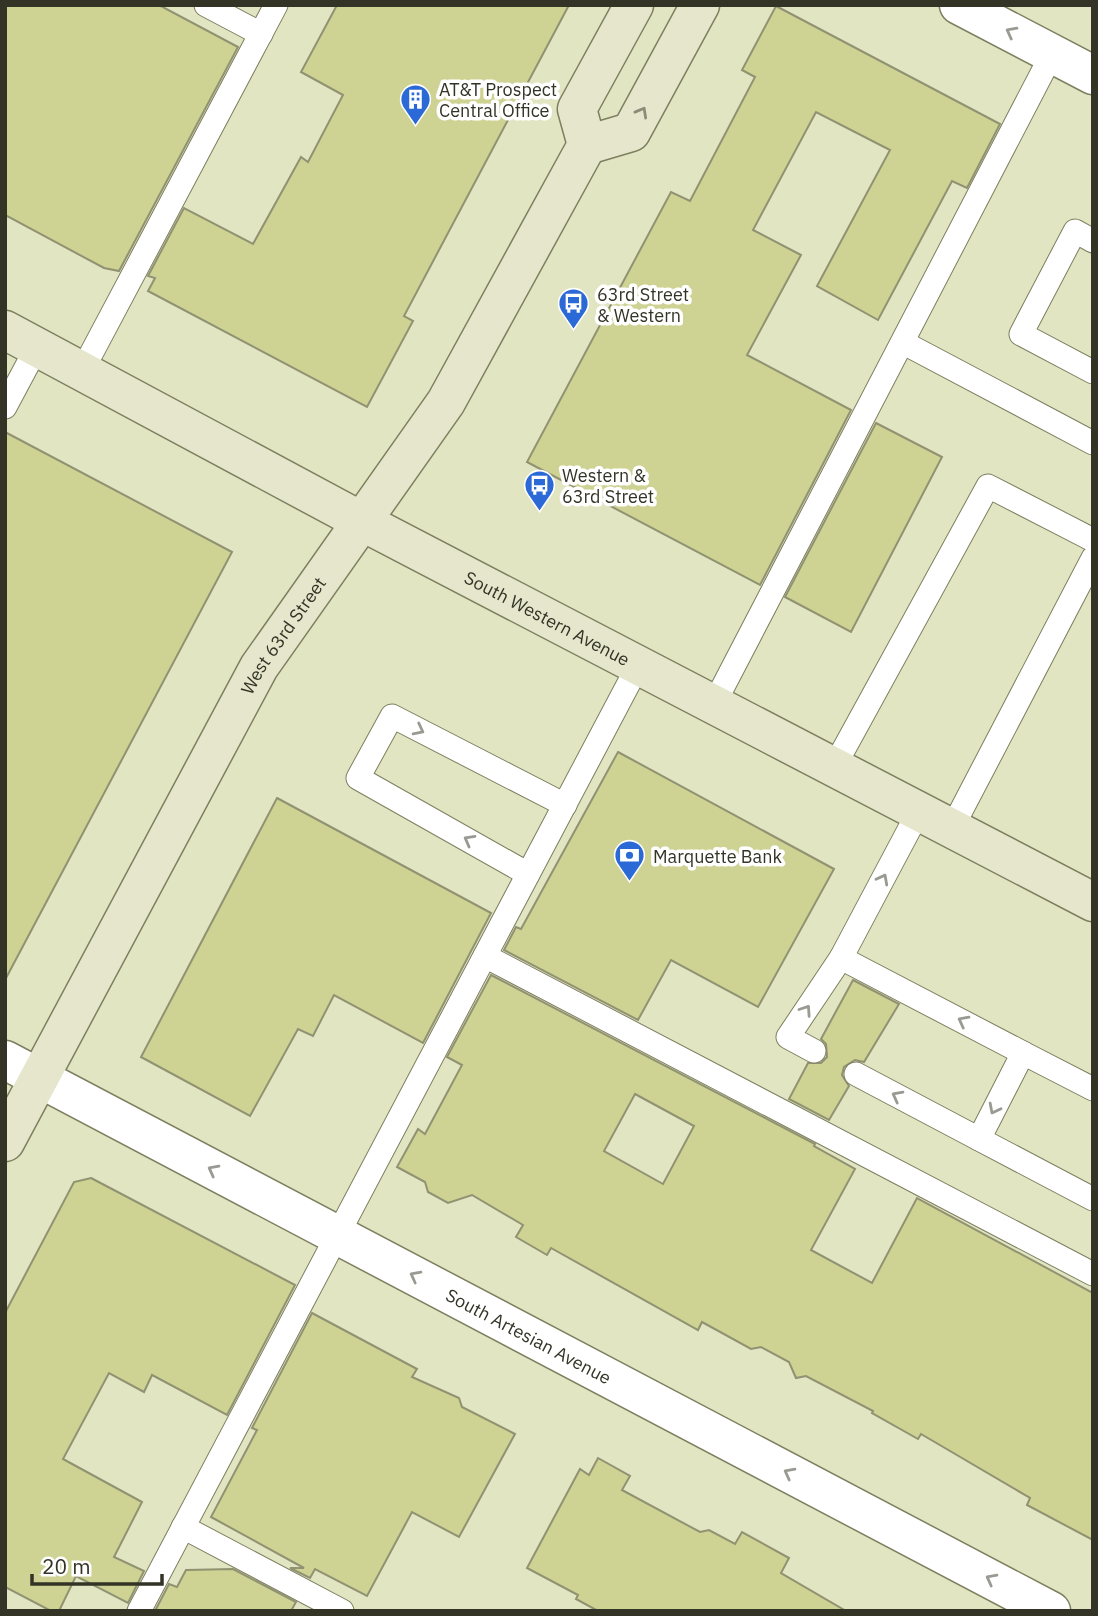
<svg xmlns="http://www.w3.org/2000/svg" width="1098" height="1616" font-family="'IBM Plex Sans',sans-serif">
<rect width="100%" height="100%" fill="#e2e5c2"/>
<g fill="#ced293" stroke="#909271" stroke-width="2" fill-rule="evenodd">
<polygon points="5,5 159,5 238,47 119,271 104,268 5,215"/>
<polygon points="337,5 569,5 404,316 413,321 367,407 148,291 155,278 148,276 184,208 253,244 301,157 308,162 343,95 301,72"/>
<polygon points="776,6 1000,124 967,188 952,181 878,320 817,286 890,150 816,112 753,230 801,255 747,355 851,410 760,585 527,462 671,192 690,201 755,77 742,70"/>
<polygon points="876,423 942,457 851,632 785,597"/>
<polygon points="5,432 232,552 5,980"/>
<polygon points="618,752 834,869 758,1007 671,960 638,1020 504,950 516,927 521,929"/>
<polygon points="277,798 491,913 423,1043 334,995 313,1036 298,1029 250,1116 141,1057"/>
<path d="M491 975 815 1144 814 1146 855 1169 811 1250 872 1283 917 1198 1093 1293V1540L1027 1505 1030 1498 921 1434 918 1439 872 1413 873 1411 806 1376 796 1378 789 1362 761 1347 751 1349 702 1322 698 1330 551 1248 547 1255 516 1237 523 1225 472 1195 448 1203 428 1192 425 1182 397 1167 418 1129 425 1134 462 1065 447 1057ZM635 1094 694 1126 663 1184 604 1151Z"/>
<polygon points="853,980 899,1004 864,1062 855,1060 844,1067 842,1075 849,1086 829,1120 789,1099 808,1063 821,1063 827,1057 826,1044 821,1039"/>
<polygon points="91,1178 295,1285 227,1415 152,1375 144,1392 109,1373 63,1459 142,1502 114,1557 144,1571 128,1603 76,1576 59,1611 51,1611 5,1587 5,1313 74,1182"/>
<polygon points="312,1313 417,1369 412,1377 459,1398 462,1407 515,1434 459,1537 412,1512 367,1596 315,1569 310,1578 290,1568 304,1568 211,1517 257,1430 252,1428"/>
<polygon points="598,1458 630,1476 622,1490 700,1532 709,1530 735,1544 742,1532 789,1558 781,1573 846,1611 598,1611 576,1599 578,1595 527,1568 580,1469 589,1475"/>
<polygon points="233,1569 296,1602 291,1611 155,1611 169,1584 177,1587 186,1570"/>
</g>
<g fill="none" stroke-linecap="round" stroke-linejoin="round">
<defs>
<g id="service">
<polyline points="206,5 261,34"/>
<polyline points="1093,241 1075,231 1021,334 1093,372"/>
<polyline points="904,343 1093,443"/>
<polyline points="82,371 276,5"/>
<polyline points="5,407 37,347"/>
<polyline points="714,704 1052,54"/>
<polyline points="834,767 988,486 1093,540"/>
<polyline points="919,811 841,958 1023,1053"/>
<polyline points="952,828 1093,558"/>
<polyline points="528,874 358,778 392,716 565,805"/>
<polyline points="485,956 1093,1274"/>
<polyline points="814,1051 788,1037 841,958"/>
<polyline points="856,1074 979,1139"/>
<polyline points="1093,1089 1023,1053 979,1139 1093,1199"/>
<polyline points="183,1527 342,1611"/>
<polyline points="139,1611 639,664"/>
</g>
<g id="minor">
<polyline points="959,5 1093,75"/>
<path id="s1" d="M5 1060 1051 1611"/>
</g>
<g id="secondary">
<polyline points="587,145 631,132 700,5"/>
<path id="s2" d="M5 330 361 521 1093 902"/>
<path id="s3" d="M5 1142 259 667 446 402 587 145 577 109 634 5"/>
</g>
</defs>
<use href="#service" stroke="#7d7f5f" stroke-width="25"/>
<use href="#minor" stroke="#7d7f5f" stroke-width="41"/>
<use href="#secondary" stroke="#7d7f5f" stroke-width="41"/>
<use href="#service" stroke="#fff" stroke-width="23"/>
<use href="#minor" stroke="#fff" stroke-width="38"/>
<use href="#secondary" stroke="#e5e6cc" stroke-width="38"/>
</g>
<defs><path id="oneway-chevron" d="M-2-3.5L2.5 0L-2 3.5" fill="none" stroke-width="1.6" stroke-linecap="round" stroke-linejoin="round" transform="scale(1.75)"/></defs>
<g stroke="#999a92">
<use href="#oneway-chevron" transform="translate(1011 32) rotate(-152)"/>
<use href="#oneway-chevron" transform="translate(419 730) rotate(27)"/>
<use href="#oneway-chevron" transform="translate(469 840) rotate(-151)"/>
<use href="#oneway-chevron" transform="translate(883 879) rotate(-62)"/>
<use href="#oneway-chevron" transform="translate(806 1010) rotate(-56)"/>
<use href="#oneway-chevron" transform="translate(963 1021) rotate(-152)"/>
<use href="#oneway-chevron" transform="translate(897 1096) rotate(-152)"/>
<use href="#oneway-chevron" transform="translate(994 1109) rotate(117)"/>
<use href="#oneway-chevron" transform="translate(213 1170) rotate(-152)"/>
<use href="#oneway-chevron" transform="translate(415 1276) rotate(-152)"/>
<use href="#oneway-chevron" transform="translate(789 1473) rotate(-152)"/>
<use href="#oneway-chevron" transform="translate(991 1579) rotate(-152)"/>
</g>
<use stroke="#8c8d79" href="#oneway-chevron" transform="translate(642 112) rotate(-61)"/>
<defs>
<symbol id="building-pin" viewBox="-11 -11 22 30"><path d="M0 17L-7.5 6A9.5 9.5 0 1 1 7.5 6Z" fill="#2b69d6" stroke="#fff"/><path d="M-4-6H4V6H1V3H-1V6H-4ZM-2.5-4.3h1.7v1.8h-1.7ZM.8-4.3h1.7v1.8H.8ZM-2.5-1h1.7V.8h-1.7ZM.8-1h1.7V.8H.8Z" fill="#fff"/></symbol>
<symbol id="bus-pin" viewBox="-11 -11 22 30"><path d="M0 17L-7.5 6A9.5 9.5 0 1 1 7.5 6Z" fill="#2b69d6" stroke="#fff"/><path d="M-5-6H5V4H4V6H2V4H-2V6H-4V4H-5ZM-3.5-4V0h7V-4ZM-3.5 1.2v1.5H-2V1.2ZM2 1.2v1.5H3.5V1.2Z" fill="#fff"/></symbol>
<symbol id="bank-pin" viewBox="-11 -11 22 30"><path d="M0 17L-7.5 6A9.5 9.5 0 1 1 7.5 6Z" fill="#2b69d6" stroke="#fff"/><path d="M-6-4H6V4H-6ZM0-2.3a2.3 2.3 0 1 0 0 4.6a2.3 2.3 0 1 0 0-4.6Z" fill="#fff"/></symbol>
</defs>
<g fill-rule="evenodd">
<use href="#building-pin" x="398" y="82" width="35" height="47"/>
<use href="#bus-pin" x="556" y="286" width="35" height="47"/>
<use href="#bus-pin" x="522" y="468" width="35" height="47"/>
<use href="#bank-pin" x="612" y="838" width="35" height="47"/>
</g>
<g text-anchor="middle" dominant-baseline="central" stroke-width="7" stroke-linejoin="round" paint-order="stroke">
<g font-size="18" fill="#333426" stroke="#fff" text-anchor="start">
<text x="439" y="89">AT&amp;T Prospect<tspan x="439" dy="21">Central Office</tspan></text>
<text x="597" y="294">63rd Street<tspan x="597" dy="21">&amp; Western</tspan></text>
<text x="562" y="475">Western &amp;<tspan x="562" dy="21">63rd Street</tspan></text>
<text x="653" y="856">Marquette Bank</text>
</g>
<g font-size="18" fill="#333426" stroke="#fff">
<text stroke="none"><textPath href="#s2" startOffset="614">South Western Avenue</textPath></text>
<text stroke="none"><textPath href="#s3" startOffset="578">West 63rd Street</textPath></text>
<text stroke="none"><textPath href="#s1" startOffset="592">South Artesian Avenue</textPath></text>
</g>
</g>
<rect width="1098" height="1616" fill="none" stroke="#333426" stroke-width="14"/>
<path d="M32 1574v10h130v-10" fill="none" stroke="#333426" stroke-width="3.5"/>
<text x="42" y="1574" font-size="21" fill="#333426" stroke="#ffffff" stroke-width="5" paint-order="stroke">20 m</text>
</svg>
